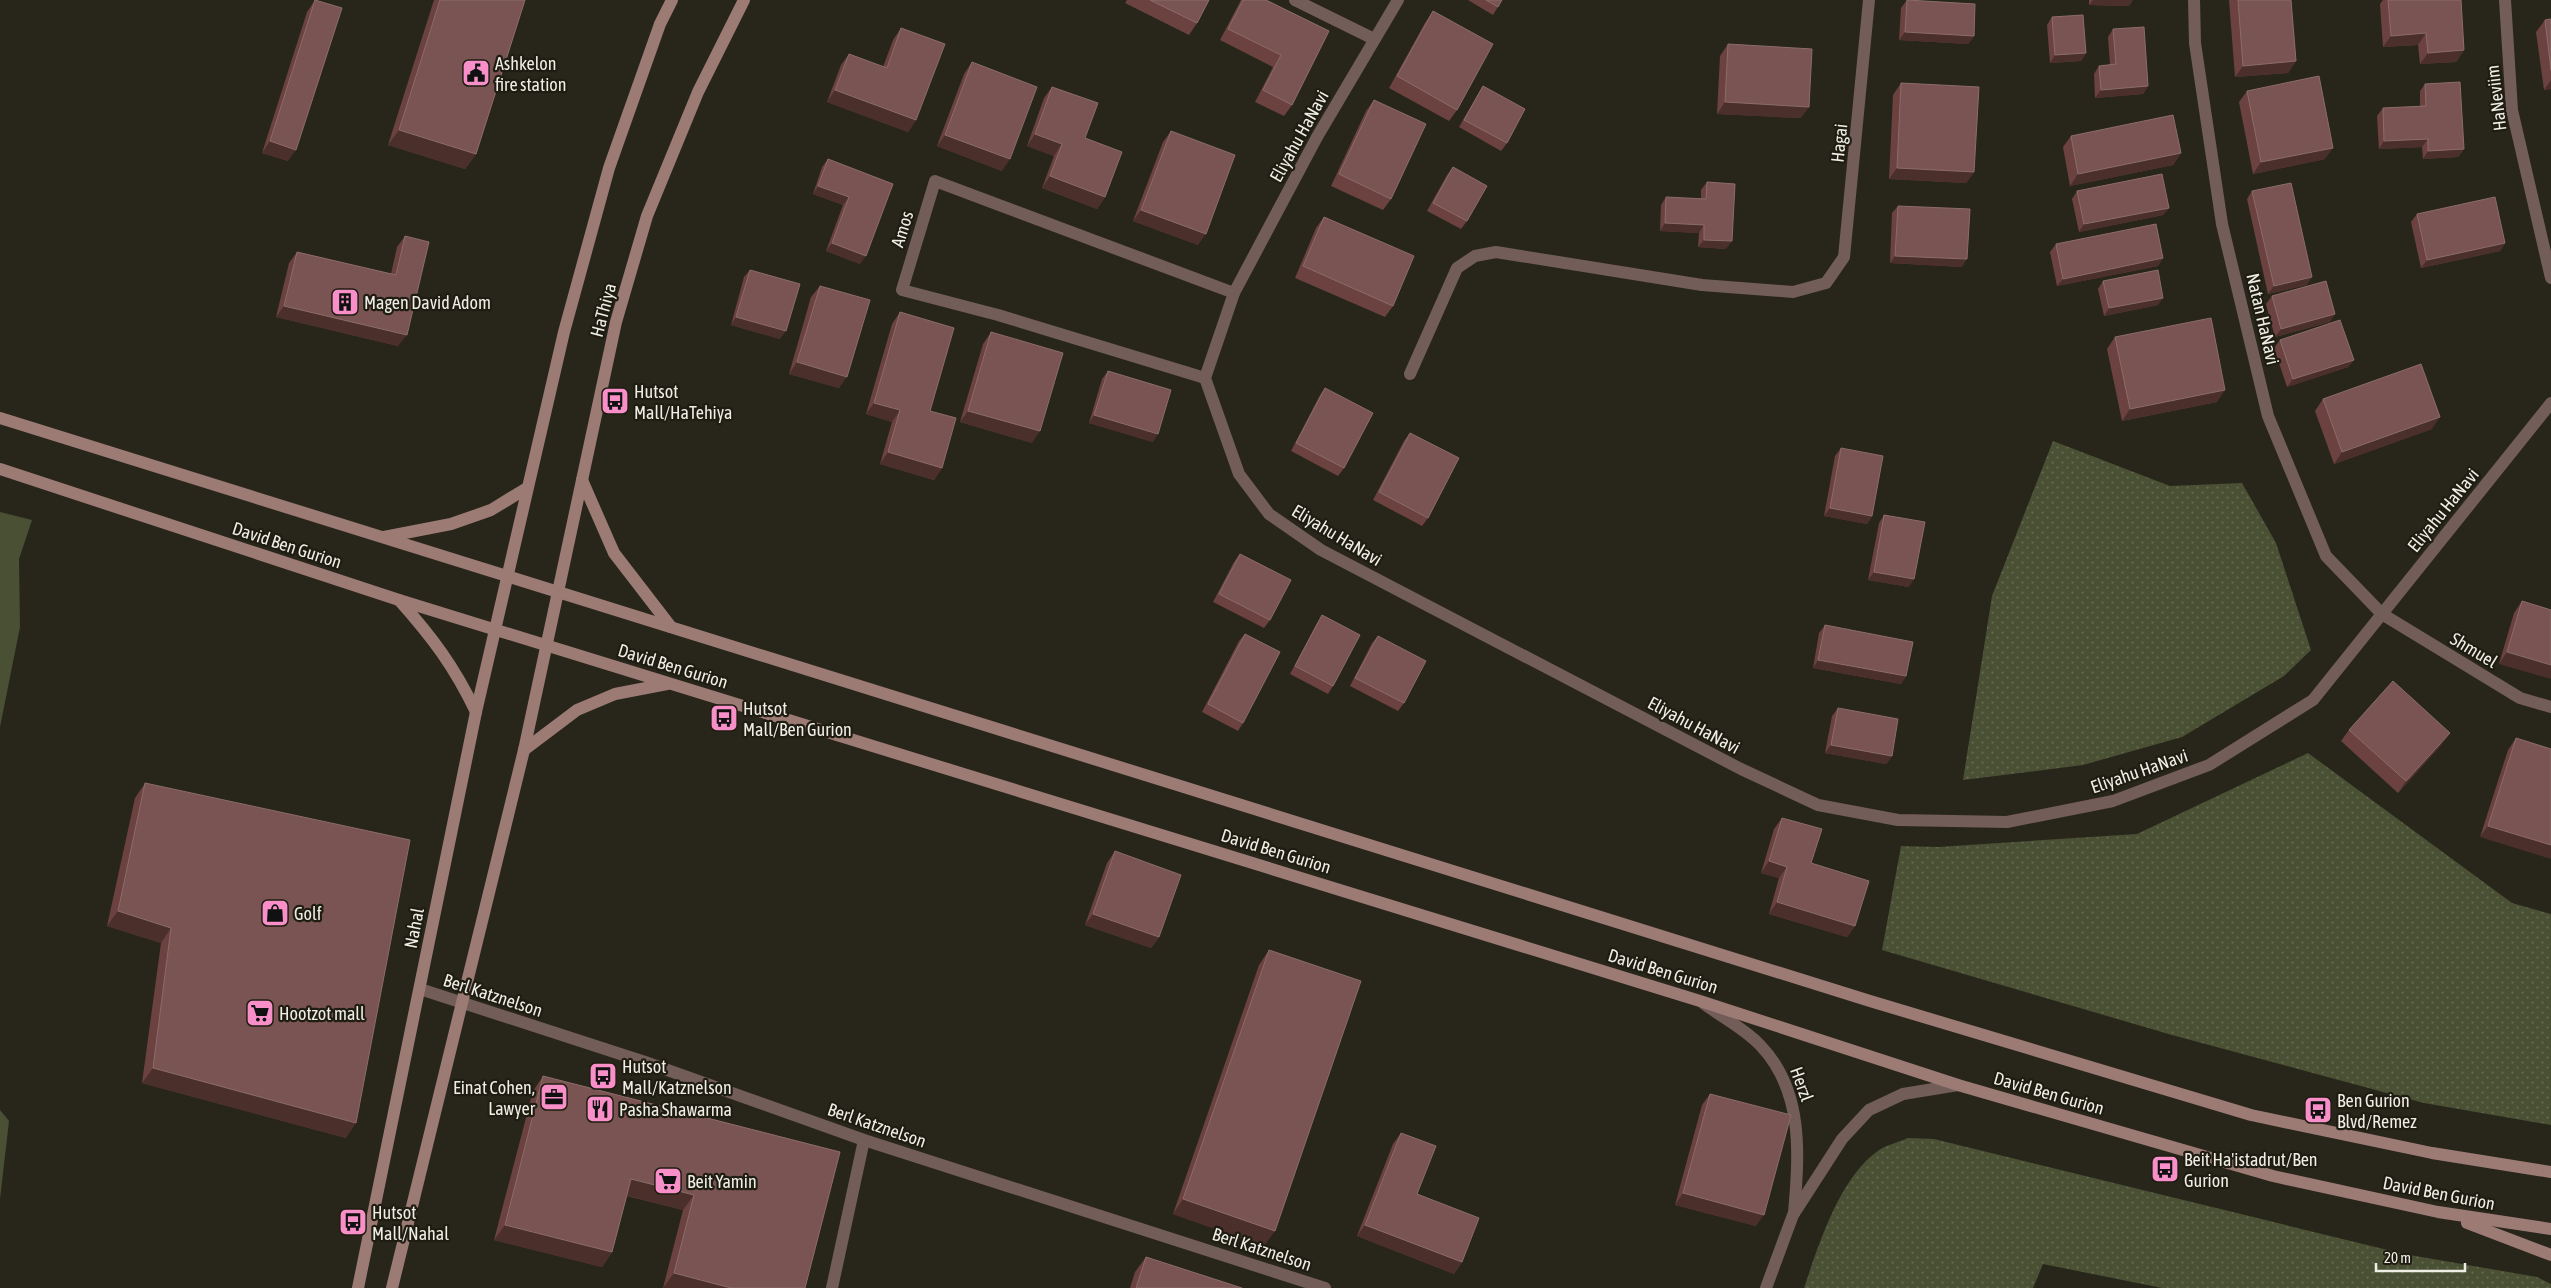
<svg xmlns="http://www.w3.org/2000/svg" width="2551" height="1288" font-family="'Asap Condensed',sans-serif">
<defs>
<pattern id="park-dots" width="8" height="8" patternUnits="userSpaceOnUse" patternTransform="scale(1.25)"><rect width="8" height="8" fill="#4a5033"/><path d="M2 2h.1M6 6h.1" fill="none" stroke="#646a51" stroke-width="1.8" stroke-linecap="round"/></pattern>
</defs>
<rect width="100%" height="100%" fill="#28261a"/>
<g fill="#4a5033">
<polygon points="0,512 32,520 19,559 20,627 0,727"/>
<polygon points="0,1110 9,1121 0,1199"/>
</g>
<g fill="url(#park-dots)">
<polygon points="2053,441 2170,486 2242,483 2276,543 2311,650 2284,676 2182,737 2083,765 1963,780 1992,596"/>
<polygon points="2308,753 2512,903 2551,914 2551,1125 2424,1103 2172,1035 1882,950 1901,846 1938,847 2137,834"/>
<path d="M1908 1138 1934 1139 2404 1254 2537 1277 2551 1284V1288H2162L2043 1264 2033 1288H1804C1819 1244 1839 1178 1879 1150 1887 1145 1899 1142 1908 1138Z"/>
</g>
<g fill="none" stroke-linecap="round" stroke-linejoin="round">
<g stroke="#725d58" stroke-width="12">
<polyline points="1295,0 1374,39"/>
<polyline points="1398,0 1317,137 1234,293 1205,378 1239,474 1269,514 1321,550 1741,769 1818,805 1898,820 2007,822 2113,801 2209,765 2313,700 2551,403"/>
<polyline points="2194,0 2195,43 2222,224 2268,416 2326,556 2382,614 2520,698 2551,707"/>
<polyline points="2505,0 2512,110 2551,278"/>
<polyline points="1410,374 1457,268 1475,256 1496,252 1702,285 1793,292 1826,283 1844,257 1869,0"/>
<polyline points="1205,378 998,315 902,290 935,181 1234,293"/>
<polyline points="420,989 645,1062 864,1140 1325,1288"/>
<path d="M1704 1004C1722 1017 1745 1029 1760 1045 1804 1091 1799 1154 1794 1213"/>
<polyline points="832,1288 864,1140"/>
<polyline points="1766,1288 1793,1215 1842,1139 1869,1110 1903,1094 1958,1085"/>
</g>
<g stroke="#9d7b75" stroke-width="12">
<polyline points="0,418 1870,1001 2251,1115 2432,1153 2551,1172"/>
<polyline points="0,469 399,600 1700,1001 1958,1085 2273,1176 2438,1212 2551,1229"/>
<polyline points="582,480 614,553 671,627"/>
<polyline points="384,537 451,524 491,510 527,488"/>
<path d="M399 600C432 637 454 666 476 712"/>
<polyline points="524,750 577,710 615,694 667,684"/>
<polyline points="2467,1223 2551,1255"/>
<polyline points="358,1288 476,712 564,332 609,168 660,24 672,0"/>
<polyline points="392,1288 524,750 616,322 647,216 698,92 744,0"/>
</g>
</g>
<g fill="#6b4240">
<polygon points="315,0 288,161 262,153 307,12"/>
<polygon points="434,0 525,0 476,154 465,169 388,145"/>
<polygon points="1127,0 1209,0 1197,23 1189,35 1125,3"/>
<polygon points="1241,0 1266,0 1329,31 1292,105 1284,116 1255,102 1273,67 1220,40"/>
<polygon points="1468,0 1502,0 1493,15"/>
<polygon points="1907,0 1974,36 1968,44 1899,40 1901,8"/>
<polygon points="2089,0 2133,0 2129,6 2089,5"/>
<polygon points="2229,0 2291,0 2296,61 2288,73 2235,77"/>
<polygon points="2383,0 2461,0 2464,50 2456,62 2420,64 2418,45 2383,47 2380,4"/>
<polygon points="1433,11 1457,110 1449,121 1389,88 1425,23"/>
<polygon points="2052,17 2086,53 2081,61 2050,63 2047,25"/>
<polygon points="2551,19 2551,89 2544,90 2536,32 2545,20"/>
<polygon points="901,28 916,120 908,132 827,102 841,65 849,54 883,67 893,40"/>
<polygon points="2113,29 2148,86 2143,94 2095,98 2094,74 2099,66 2110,65 2108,37"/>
<polygon points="1728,44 1801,118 1717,114 1720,56"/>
<polygon points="972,62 1002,171 937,146 964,74"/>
<polygon points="1901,83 1974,172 1966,183 1889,179 1893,95"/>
<polygon points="2425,84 2464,149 2458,157 2423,159 2422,147 2379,149 2377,116 2383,108 2420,107 2420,91"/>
<polygon points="1483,86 1507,143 1501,151 1459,127 1478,94"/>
<polygon points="1052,87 1085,138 1105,197 1097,209 1042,188 1054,156 1027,146 1044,98"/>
<polygon points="2247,91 2325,159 2253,174 2239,102"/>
<polygon points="1374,100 1391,199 1383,210 1331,186 1366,111"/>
<polygon points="1171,131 1198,245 1133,221 1163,142"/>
<polygon points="2071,136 2181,153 2173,165 2070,186 2063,147"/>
<polygon points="828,159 893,184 860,264 826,251 843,205 813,194 822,167"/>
<polygon points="1453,167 1467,221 1461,229 1427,211 1447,175"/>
<polygon points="1707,182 1726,249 1698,247 1699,233 1660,231 1661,205 1666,197 1701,199 1701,190"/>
<polygon points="2077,191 2169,208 2163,215 2079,232 2072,199"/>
<polygon points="2252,191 2307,285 2268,294 2247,199"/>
<polygon points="1898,206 1962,267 1890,263 1892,213"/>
<polygon points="2417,214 2505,243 2500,251 2421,268 2411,222"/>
<polygon points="1324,217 1393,306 1385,317 1295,278 1316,228"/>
<polygon points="405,236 398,346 276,317 289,263 297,252 391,274 397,247"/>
<polygon points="2056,244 2163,258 2158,266 2057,286 2050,252"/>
<polygon points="750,270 780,339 731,325 744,277"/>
<polygon points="2103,281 2158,305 2104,316 2098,289"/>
<polygon points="820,286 839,388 789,374 811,297"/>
<polygon points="2272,296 2330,322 2275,337 2266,304"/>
<polygon points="900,312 930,411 942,468 934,480 880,464 892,422 866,414 892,324"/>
<polygon points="991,332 1032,443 960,422 983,344"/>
<polygon points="2115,337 2217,402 2122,421 2107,349"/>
<polygon points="2280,340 2354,360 2348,367 2287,387 2274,348"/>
<polygon points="1108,371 1153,442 1089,423 1102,379"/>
<polygon points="1325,388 1344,468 1338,476 1291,451 1320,395"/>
<polygon points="2323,399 2432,429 2334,464 2315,411"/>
<polygon points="1410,433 1428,518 1422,526 1373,500 1404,441"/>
<polygon points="1841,448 1872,516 1867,524 1824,516 1835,456"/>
<polygon points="1884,515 1909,587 1868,580 1879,523"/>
<polygon points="1240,554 1270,620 1264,628 1213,602 1234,562"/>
<polygon points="2522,601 2551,610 2499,664 2514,613"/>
<polygon points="1322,615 1333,686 1328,694 1290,674 1317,623"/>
<polygon points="1825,625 1906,676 1901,684 1813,668 1819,633"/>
<polygon points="1245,634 1243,723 1238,731 1202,712 1239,641"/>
<polygon points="1378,636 1404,703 1398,711 1350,686 1372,643"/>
<polygon points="1838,708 1892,756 1886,764 1825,753 1832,716"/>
<polygon points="2349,730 2442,744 2398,793 2341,741"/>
<polygon points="2516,738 2551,749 2480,837 2508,750"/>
<polygon points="145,783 346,1138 142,1083 161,943 107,926 135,798"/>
<polygon points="1782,818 1811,863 1855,926 1847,937 1769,914 1779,878 1761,873 1774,829"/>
<polygon points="1115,851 1159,937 1151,948 1085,925 1107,863"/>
<polygon points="1269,950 1264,1246 1173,1214 1259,965"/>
<polygon points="543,1076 840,1152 805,1288 663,1288 683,1210 627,1196 612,1252 602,1267 494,1240 533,1091"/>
<polygon points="1710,1094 1756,1226 1675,1205 1702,1105"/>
<polygon points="1401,1133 1417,1194 1462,1262 1454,1274 1357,1236 1393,1144"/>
<polygon points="1146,1257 1242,1288 1130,1288 1135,1272"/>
</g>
<g fill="#4a2f2a">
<polygon points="2093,0 2133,0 2129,6 2089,5"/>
<polygon points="1905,32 1974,36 1968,44 1899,40"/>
<polygon points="2426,33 2418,45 2383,47 2391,36"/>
<polygon points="2464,50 2456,62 2420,64 2428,53"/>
<polygon points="2086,53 2081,61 2050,63 2055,55"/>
<polygon points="2296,61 2288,73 2235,77 2243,66"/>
<polygon points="2551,80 2551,89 2544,90"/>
<polygon points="2148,86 2143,94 2095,98 2101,90"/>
<polygon points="835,90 916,120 908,132 827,102"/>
<polygon points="1725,102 1809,107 1801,118 1717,114"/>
<polygon points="399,130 476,154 465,169 388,145"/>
<polygon points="1035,134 1062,144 1054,156 1027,146"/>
<polygon points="945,135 1010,159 1002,171 937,146"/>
<polygon points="2428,139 2422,147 2379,149 2384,141"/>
<polygon points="270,141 296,150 288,161 262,153"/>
<polygon points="2333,148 2325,159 2253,174 2261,162"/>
<polygon points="2464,149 2458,157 2423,159 2428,151"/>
<polygon points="2181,153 2173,165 2070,186 2078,174"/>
<polygon points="1897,168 1974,172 1966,183 1889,179"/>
<polygon points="1050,176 1105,197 1097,209 1042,188"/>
<polygon points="818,186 849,197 843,205 813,194"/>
<polygon points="2169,208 2163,215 2079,232 2084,224"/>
<polygon points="1141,210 1206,234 1198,245 1133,221"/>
<polygon points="1665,223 1704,225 1699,233 1660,231"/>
<polygon points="1704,240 1732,241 1726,249 1698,247"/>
<polygon points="832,243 866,256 860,264 826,251"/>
<polygon points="2505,243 2500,251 2421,268 2427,260"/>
<polygon points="1895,256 1967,259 1962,267 1890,263"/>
<polygon points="2163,258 2158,266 2057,286 2063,279"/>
<polygon points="2312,277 2307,285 2268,294 2274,286"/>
<polygon points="2163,298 2158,305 2104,316 2109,308"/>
<polygon points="284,306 407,335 398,346 276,317"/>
<polygon points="2335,314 2330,322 2275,337 2281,329"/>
<polygon points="736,317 786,331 780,339 731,325"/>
<polygon points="2354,360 2348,367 2287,387 2293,379"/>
<polygon points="797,362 847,377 839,388 789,374"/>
<polygon points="2225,390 2217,402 2122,421 2130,409"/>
<polygon points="874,403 900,410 892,422 866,414"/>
<polygon points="968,411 1040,431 1032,443 960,422"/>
<polygon points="1094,415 1158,434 1153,442 1089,423"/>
<polygon points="2440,417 2432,429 2334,464 2342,452"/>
<polygon points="888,452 942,468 934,480 880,464"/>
<polygon points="1830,508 1872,516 1867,524 1824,516"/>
<polygon points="1874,572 1914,579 1909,587 1868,580"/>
<polygon points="2507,652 2551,665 2551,679 2499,664"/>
<polygon points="1818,660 1906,676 1901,684 1813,668"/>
<polygon points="2450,733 2442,744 2398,793 2406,781"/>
<polygon points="1831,745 1892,756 1886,764 1825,753"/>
<polygon points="2488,826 2551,845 2551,859 2480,837"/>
<polygon points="1769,861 1787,867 1779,878 1761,873"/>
<polygon points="1777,902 1855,926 1847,937 1769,914"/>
<polygon points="118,911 171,928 161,943 107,926"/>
<polygon points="1093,914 1159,937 1151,948 1085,925"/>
<polygon points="153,1068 356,1123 346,1138 142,1083"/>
<polygon points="631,1179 694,1195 683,1210 621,1194"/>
<polygon points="1683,1193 1764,1215 1756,1226 1675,1205"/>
<polygon points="1183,1199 1275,1231 1264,1246 1173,1214"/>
<polygon points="505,1225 612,1252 602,1267 494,1240"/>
<polygon points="1365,1225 1462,1262 1454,1274 1357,1236"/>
<polygon points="674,1273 731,1288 663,1288"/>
</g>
<g fill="#795452" stroke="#8c6c69">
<polygon points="315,0 342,8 296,150 270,141"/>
<polygon points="440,0 525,0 476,154 399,130"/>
<polygon points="1150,0 1209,0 1197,23"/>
<polygon points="1243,0 1266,0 1329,31 1292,105 1263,90 1281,55 1228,29"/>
<polygon points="1486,0 1502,0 1498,7"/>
<polygon points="1907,0 1975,4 1974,36 1905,32"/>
<polygon points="2238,0 2291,0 2296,61 2243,66"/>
<polygon points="2388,0 2461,0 2464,50 2428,53 2426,33 2391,36"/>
<polygon points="1433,11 1493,44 1457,110 1397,76"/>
<polygon points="2083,15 2086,53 2055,55 2052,17"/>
<polygon points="2551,19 2551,70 2545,20"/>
<polygon points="2144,27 2148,86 2101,90 2099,66 2116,64 2113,29"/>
<polygon points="901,28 945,44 916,120 835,90 849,54 887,68"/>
<polygon points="1728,44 1812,49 1809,107 1725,102"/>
<polygon points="972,62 1037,87 1010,159 945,135"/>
<polygon points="2319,76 2333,148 2261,162 2247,91"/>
<polygon points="2460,82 2464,149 2428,151 2428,139 2384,141 2383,108 2426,106 2425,84"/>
<polygon points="1901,83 1979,87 1974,172 1897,168"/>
<polygon points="1483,86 1525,109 1507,143 1464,120"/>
<polygon points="1052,87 1098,103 1085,138 1122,152 1105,197 1050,176 1062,144 1035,134"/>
<polygon points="1374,100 1426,124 1391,199 1339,174"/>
<polygon points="2173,115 2181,153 2078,174 2071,136"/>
<polygon points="1171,131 1235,155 1206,234 1141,210"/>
<polygon points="828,159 893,184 866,256 832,243 849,197 818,186"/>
<polygon points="1453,167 1487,186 1467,221 1433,203"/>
<polygon points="2162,174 2169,208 2084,224 2077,191"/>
<polygon points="1707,182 1735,184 1732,241 1704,240 1704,225 1665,223 1666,197 1706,199"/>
<polygon points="2291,183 2312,277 2274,286 2252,191"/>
<polygon points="2495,197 2505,243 2427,260 2417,214"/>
<polygon points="1898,206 1970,209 1967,259 1895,256"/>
<polygon points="1324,217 1414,256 1393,306 1303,266"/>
<polygon points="2156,224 2163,258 2063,279 2056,244"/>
<polygon points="405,236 429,242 407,335 284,306 297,252 396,275"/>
<polygon points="750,270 800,284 786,331 736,317"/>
<polygon points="2158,270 2163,298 2109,308 2103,281"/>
<polygon points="2326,281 2335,314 2281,329 2272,296"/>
<polygon points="820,286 870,300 847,377 797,362"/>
<polygon points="900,312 954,328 930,411 956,418 942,468 888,452 900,410 874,403"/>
<polygon points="2211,318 2225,390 2130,409 2115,337"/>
<polygon points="2340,320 2354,360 2293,379 2280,340"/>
<polygon points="991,332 1063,353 1040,431 968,411"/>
<polygon points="2421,364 2440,417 2342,452 2323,399"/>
<polygon points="1108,371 1171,390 1158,434 1094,415"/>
<polygon points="1325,388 1373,413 1344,468 1296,443"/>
<polygon points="1410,433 1459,458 1428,518 1379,492"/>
<polygon points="1841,448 1883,456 1872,516 1830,508"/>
<polygon points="1884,515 1925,522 1914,579 1874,572"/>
<polygon points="1240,554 1291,580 1270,620 1219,594"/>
<polygon points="2522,601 2551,610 2551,665 2507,652"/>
<polygon points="1322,615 1360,635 1333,686 1295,666"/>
<polygon points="1825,625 1913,642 1906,676 1818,660"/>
<polygon points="1245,634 1280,652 1243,723 1208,704"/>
<polygon points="1378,636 1426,661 1404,703 1355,678"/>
<polygon points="2393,681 2450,733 2406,781 2349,730"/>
<polygon points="1838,708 1898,719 1892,756 1831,745"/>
<polygon points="2516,738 2551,749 2551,845 2488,826"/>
<polygon points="145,783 410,840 356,1123 153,1068 171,928 118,911"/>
<polygon points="1782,818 1822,829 1811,863 1869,881 1855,926 1777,902 1787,867 1769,861"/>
<polygon points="1115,851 1181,875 1159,937 1093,914"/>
<polygon points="1269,950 1361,981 1275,1231 1183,1199"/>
<polygon points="543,1076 840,1152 805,1288 731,1288 674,1273 694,1195 631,1179 612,1252 505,1225"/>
<polygon points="1710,1094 1791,1115 1764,1215 1683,1193"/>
<polygon points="1401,1133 1436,1146 1417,1194 1479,1218 1462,1262 1365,1225"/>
<polygon points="1146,1257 1242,1288 1136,1288"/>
</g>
<defs>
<symbol id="civic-square" viewBox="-11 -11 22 22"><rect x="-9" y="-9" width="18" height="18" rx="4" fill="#f98fc9" stroke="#1f1c11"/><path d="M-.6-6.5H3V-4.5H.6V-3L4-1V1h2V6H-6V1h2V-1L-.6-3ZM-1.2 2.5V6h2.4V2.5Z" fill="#111"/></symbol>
<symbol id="building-square" viewBox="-11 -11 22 22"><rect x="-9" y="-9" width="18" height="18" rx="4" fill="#f98fc9" stroke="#1f1c11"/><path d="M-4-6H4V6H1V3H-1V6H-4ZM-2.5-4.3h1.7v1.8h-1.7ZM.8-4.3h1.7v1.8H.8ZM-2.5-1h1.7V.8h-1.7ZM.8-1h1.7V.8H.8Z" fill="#111"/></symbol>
<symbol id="bus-square" viewBox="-11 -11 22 22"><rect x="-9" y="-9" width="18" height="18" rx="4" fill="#f98fc9" stroke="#1f1c11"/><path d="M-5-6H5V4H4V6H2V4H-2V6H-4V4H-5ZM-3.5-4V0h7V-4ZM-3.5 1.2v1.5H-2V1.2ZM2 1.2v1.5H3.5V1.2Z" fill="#111"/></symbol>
<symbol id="shop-square" viewBox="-11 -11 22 22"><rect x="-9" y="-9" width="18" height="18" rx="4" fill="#f98fc9" stroke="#1f1c11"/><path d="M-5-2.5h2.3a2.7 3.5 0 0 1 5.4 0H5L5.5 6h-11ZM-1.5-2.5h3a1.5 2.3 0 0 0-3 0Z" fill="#111"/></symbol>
<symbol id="supermarket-square" viewBox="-11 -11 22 22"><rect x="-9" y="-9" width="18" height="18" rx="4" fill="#f98fc9" stroke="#1f1c11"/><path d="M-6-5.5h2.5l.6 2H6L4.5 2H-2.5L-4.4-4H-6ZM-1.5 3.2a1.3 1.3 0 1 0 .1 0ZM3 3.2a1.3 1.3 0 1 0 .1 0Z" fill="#111"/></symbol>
<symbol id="office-square" viewBox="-11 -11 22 22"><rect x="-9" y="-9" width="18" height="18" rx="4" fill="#f98fc9" stroke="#1f1c11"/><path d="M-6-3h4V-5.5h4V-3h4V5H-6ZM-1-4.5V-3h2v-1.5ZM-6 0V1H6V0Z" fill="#111"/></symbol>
<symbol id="restaurant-square" viewBox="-11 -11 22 22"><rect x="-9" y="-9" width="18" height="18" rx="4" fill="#f98fc9" stroke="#1f1c11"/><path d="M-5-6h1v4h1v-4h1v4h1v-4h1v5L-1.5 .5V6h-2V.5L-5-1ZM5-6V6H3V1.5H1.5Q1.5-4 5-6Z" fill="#111"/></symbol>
</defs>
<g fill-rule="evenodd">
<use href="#civic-square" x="460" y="57" width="32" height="32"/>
<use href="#building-square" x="329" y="286" width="32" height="32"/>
<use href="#bus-square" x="599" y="385" width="32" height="32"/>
<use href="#bus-square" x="708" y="702" width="32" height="32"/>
<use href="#shop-square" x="259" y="897" width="32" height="32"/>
<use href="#supermarket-square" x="244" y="997" width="32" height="32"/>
<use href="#bus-square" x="587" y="1060" width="32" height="32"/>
<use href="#office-square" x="538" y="1081" width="32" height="32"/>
<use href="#restaurant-square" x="584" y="1093" width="32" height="32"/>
<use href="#bus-square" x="2302" y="1094" width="32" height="32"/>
<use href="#bus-square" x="2149" y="1153" width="32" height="32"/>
<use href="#supermarket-square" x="652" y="1165" width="32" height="32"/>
<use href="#bus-square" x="337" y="1206" width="32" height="32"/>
</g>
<g text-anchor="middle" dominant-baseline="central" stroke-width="4.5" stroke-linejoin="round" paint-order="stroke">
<g font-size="18" fill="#efeee6" stroke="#1f1c11" text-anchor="start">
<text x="495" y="63">Ashkelon<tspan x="495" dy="21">fire station</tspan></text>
<text x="364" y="302">Magen David Adom</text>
<text x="634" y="391">Hutsot<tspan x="634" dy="21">Mall/HaTehiya</tspan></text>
<text x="743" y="708">Hutsot<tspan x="743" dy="21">Mall/Ben Gurion</tspan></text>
<text x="294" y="913">Golf</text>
<text x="279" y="1013">Hootzot mall</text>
<text x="622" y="1066">Hutsot<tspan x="622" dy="21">Mall/Katznelson</tspan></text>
<text x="535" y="1087" text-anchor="end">Einat Cohen,<tspan x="535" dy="21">Lawyer</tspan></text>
<text x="2337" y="1100">Ben Gurion<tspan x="2337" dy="21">Blvd/Remez</tspan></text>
<text x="619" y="1109">Pasha Shawarma</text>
<text x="2184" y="1159">Beit Ha'istadrut/Ben<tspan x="2184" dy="21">Gurion</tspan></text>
<text x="687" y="1181">Beit Yamin</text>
<text x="372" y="1212">Hutsot<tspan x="372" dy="21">Mall/Nahal</tspan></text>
</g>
<g font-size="18" fill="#efeee6" stroke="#1f1c11">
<text transform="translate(2496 98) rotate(-97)">HaNeviim</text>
<text transform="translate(1299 136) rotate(-61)">Eliyahu HaNavi</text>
<text transform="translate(1839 143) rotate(-84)">Hagai</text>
<text transform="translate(902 229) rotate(-73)">Amos</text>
<text transform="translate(603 310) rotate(-75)">HaThiya</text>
<text transform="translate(2263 319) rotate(77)">Natan HaNavi</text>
<text transform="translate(2443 510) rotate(-51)">Eliyahu HaNavi</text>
<text transform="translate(1337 535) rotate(31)">Eliyahu HaNavi</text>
<text transform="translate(287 545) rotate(18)">David Ben Gurion</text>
<text transform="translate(2474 650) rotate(31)">Shmuel</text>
<text transform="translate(673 666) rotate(17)">David Ben Gurion</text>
<text transform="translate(1694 725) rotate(28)">Eliyahu HaNavi</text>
<text transform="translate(2139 771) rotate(-19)">Eliyahu HaNavi</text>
<text transform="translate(1276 851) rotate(17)">David Ben Gurion</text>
<text transform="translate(414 928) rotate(-79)">Nahal</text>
<text transform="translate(1663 971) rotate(17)">David Ben Gurion</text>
<text transform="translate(493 995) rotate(18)">Berl Katznelson</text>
<text transform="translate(1802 1084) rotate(70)">Herzl</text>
<text transform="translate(2049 1093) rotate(16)">David Ben Gurion</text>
<text transform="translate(877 1125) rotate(19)">Berl Katznelson</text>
<text transform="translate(2439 1193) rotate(11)">David Ben Gurion</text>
<text transform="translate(1262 1249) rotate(18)">Berl Katznelson</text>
</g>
</g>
<path d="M2376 1263v8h89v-8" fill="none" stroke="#efeee6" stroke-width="2.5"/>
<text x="2384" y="1263" font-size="15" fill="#efeee6" stroke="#1f1c11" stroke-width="4" paint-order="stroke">20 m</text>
</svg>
